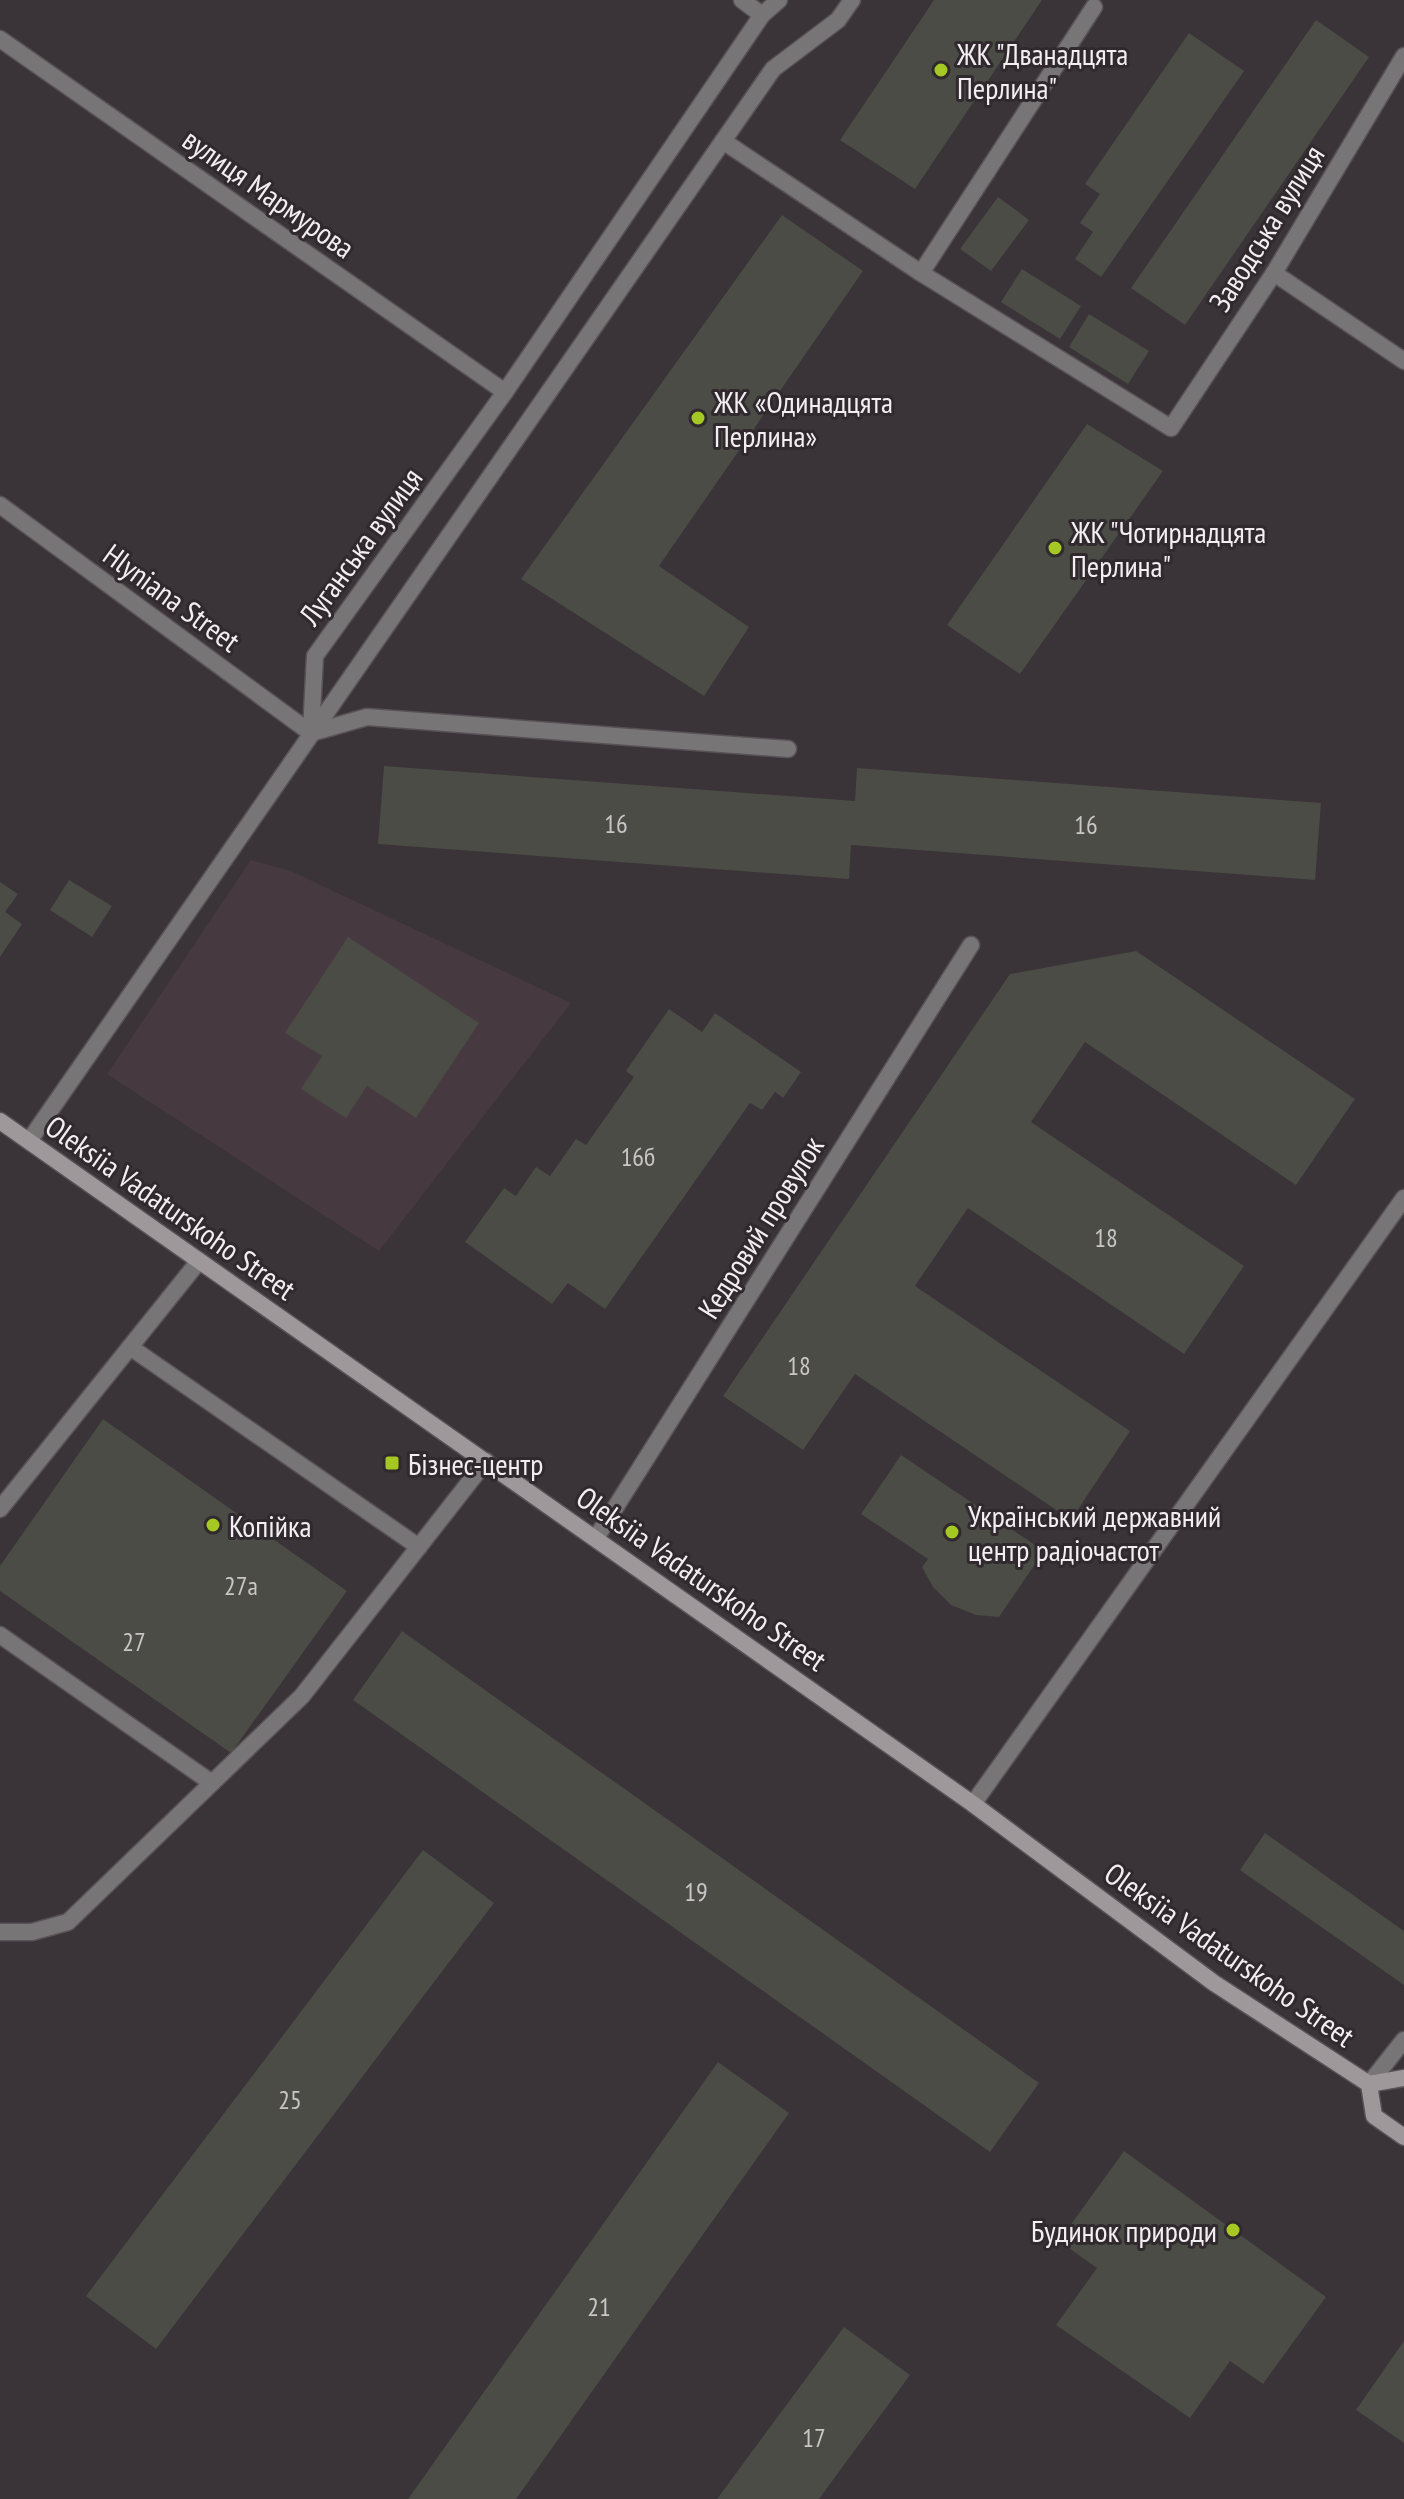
<svg xmlns="http://www.w3.org/2000/svg" width="1404" height="2499" font-family="'PT Sans Narrow',sans-serif">
<rect width="100%" height="100%" fill="#3a3337"/>
<polygon fill="#473940" points="251,860 293,872 571,1003 379,1251 107,1074"/>
<g fill="#4a4c45">
<polygon points="934,0 1042,0 915,189 840,140"/>
<polygon points="1316,20 1369,57 1185,325 1131,288"/>
<polygon points="1189,33 1244,71 1101,277 1075,259 1093,232 1080,223 1100,194 1085,184"/>
<polygon points="998,197 1029,220 991,271 960,249"/>
<polygon points="782,215 863,271 659,566 749,627 704,696 521,579"/>
<polygon points="1022,269 1081,306 1060,339 1001,302"/>
<polygon points="1089,314 1149,351 1128,384 1069,347"/>
<polygon points="1087,424 1163,471 1020,674 947,625"/>
<polygon points="384,766 855,801 857,768 1321,803 1315,880 851,845 849,879 378,844"/>
<polygon points="69,880 112,906 92,937 50,910"/>
<polygon points="0,882 18,894 5,912 22,924 0,957"/>
<polygon points="348,937 479,1023 416,1118 367,1086 346,1118 301,1089 322,1056 285,1033"/>
<polygon points="1136,951 1355,1099 1296,1185 1085,1042 1031,1122 1244,1266 1184,1354 968,1208 915,1286 1130,1431 1071,1520 855,1374 803,1450 723,1396 1010,974"/>
<polygon points="669,1009 702,1032 715,1013 801,1072 783,1098 775,1092 762,1110 750,1103 605,1309 568,1283 552,1304 465,1242 504,1188 516,1196 536,1167 550,1176 576,1139 586,1145 634,1077 626,1071"/>
<polygon points="103,1419 347,1591 231,1753 0,1591 0,1566"/>
<polygon points="901,1455 1044,1551 999,1617 976,1615 951,1605 933,1587 922,1567 928,1559 861,1514"/>
<polygon points="402,1631 1039,2083 990,2152 353,1700"/>
<polygon points="1265,1833 1404,1931 1404,1985 1240,1870"/>
<polygon points="423,1850 494,1903 156,2349 86,2296"/>
<polygon points="718,2062 789,2113 516,2499 408,2499"/>
<polygon points="1124,2151 1326,2297 1263,2384 1230,2361 1190,2418 1056,2325 1097,2268 1059,2241"/>
<polygon points="844,2327 910,2375 819,2499 717,2499"/>
<polygon points="1404,2341 1404,2443 1356,2410"/>
</g>
<g fill="none" stroke-linecap="round" stroke-linejoin="round">
<defs>
<g id="lane">
<polyline points="921,273 1094,7"/>
<polyline points="130,1347 419,1547"/>
<polyline points="0,1509 199,1261"/>
<polyline points="0,1635 212,1783 302,1696 486,1461"/>
<polyline points="0,1932 32,1932 68,1922 212,1783"/>
</g>
<g id="street">
<polyline points="742,0 762,15"/>
<polyline points="0,39 505,392"/>
<polyline points="723,141 921,273 1171,428 1274,273 1404,56"/>
<polyline points="1274,273 1404,361"/>
<polyline points="0,505 311,733"/>
<polyline points="311,732 315,656 505,392 762,15 779,0"/>
<polyline points="311,733 367,717 788,749"/>
<polyline points="29,1141 773,69 838,20 852,0"/>
<polyline points="596,1538 971,945"/>
<polyline points="973,1804 1404,1198"/>
<polyline points="1369,2084 1404,2040"/>
</g>
<g id="secondary">
<polyline points="0,1121 973,1804 1214,1983 1369,2084 1404,2078"/>
<polyline points="1369,2084 1374,2116 1404,2137"/>
</g>
</defs>
<use href="#lane" stroke="#585155" stroke-width="19"/>
<use href="#street" stroke="#585155" stroke-width="19"/>
<use href="#secondary" stroke="#585155" stroke-width="19"/>
<use href="#lane" stroke="#787577" stroke-width="16"/>
<use href="#street" stroke="#787577" stroke-width="16"/>
<use href="#secondary" stroke="#9e989b" stroke-width="16"/>
</g>
<g fill="#a5c823" stroke="#30292d" stroke-width="3">
<circle cx="941" cy="70" r="8"/>
<circle cx="698" cy="418" r="8"/>
<circle cx="1055" cy="548" r="8"/>
<rect x="384" y="1455" width="16" height="16" rx="4"/>
<circle cx="213" cy="1525" r="8"/>
<circle cx="952" cy="1532" r="8"/>
<circle cx="1233" cy="2230" r="8"/>
</g>
<g text-anchor="middle" dominant-baseline="central" stroke-width="6" stroke-linejoin="round" paint-order="stroke">
<g font-size="26" fill="#c9c6c6">
<text x="616" y="823">16</text>
<text x="1086" y="824">16</text>
<text x="638" y="1156">16б</text>
<text x="1106" y="1237">18</text>
<text x="799" y="1365">18</text>
<text x="241" y="1585">27а</text>
<text x="134" y="1641">27</text>
<text x="696" y="1891">19</text>
<text x="290" y="2099">25</text>
<text x="599" y="2306">21</text>
<text x="814" y="2437">17</text>
</g>
<g font-size="30" fill="#f3eef1" stroke="#30292d" text-anchor="start">
<text x="957" y="53">ЖК "Дванадцята<tspan x="957" dy="34">Перлина"</tspan></text>
<text x="714" y="401">ЖК «Одинадцята<tspan x="714" dy="34">Перлина»</tspan></text>
<text x="1071" y="531">ЖК "Чотирнадцята<tspan x="1071" dy="34">Перлина"</tspan></text>
<text x="408" y="1463">Бізнес-центр</text>
<text x="968" y="1515">Український державний<tspan x="968" dy="34">центр радіочастот</tspan></text>
<text x="229" y="1525">Копійка</text>
<text x="1217" y="2230" text-anchor="end">Будинок природи</text>
</g>
<g font-size="30" fill="#f3eef1" stroke="#30292d">
<text transform="translate(269 193) rotate(35)">вулиця Мармурова</text>
<text transform="translate(1266 228) rotate(-58)">Заводська вулиця</text>
<text transform="translate(360 546) rotate(-54)">Луганська вулиця</text>
<text transform="translate(172 597) rotate(36)">Hlyniana Street</text>
<text transform="translate(171 1207) rotate(35)">Oleksiia Vadaturskoho Street</text>
<text transform="translate(760 1227) rotate(-58)">Кедровий провулок</text>
<text transform="translate(702 1578) rotate(35)">Oleksiia Vadaturskoho Street</text>
<text transform="translate(1230 1954) rotate(35)">Oleksiia Vadaturskoho Street</text>
</g>
</g>
</svg>
